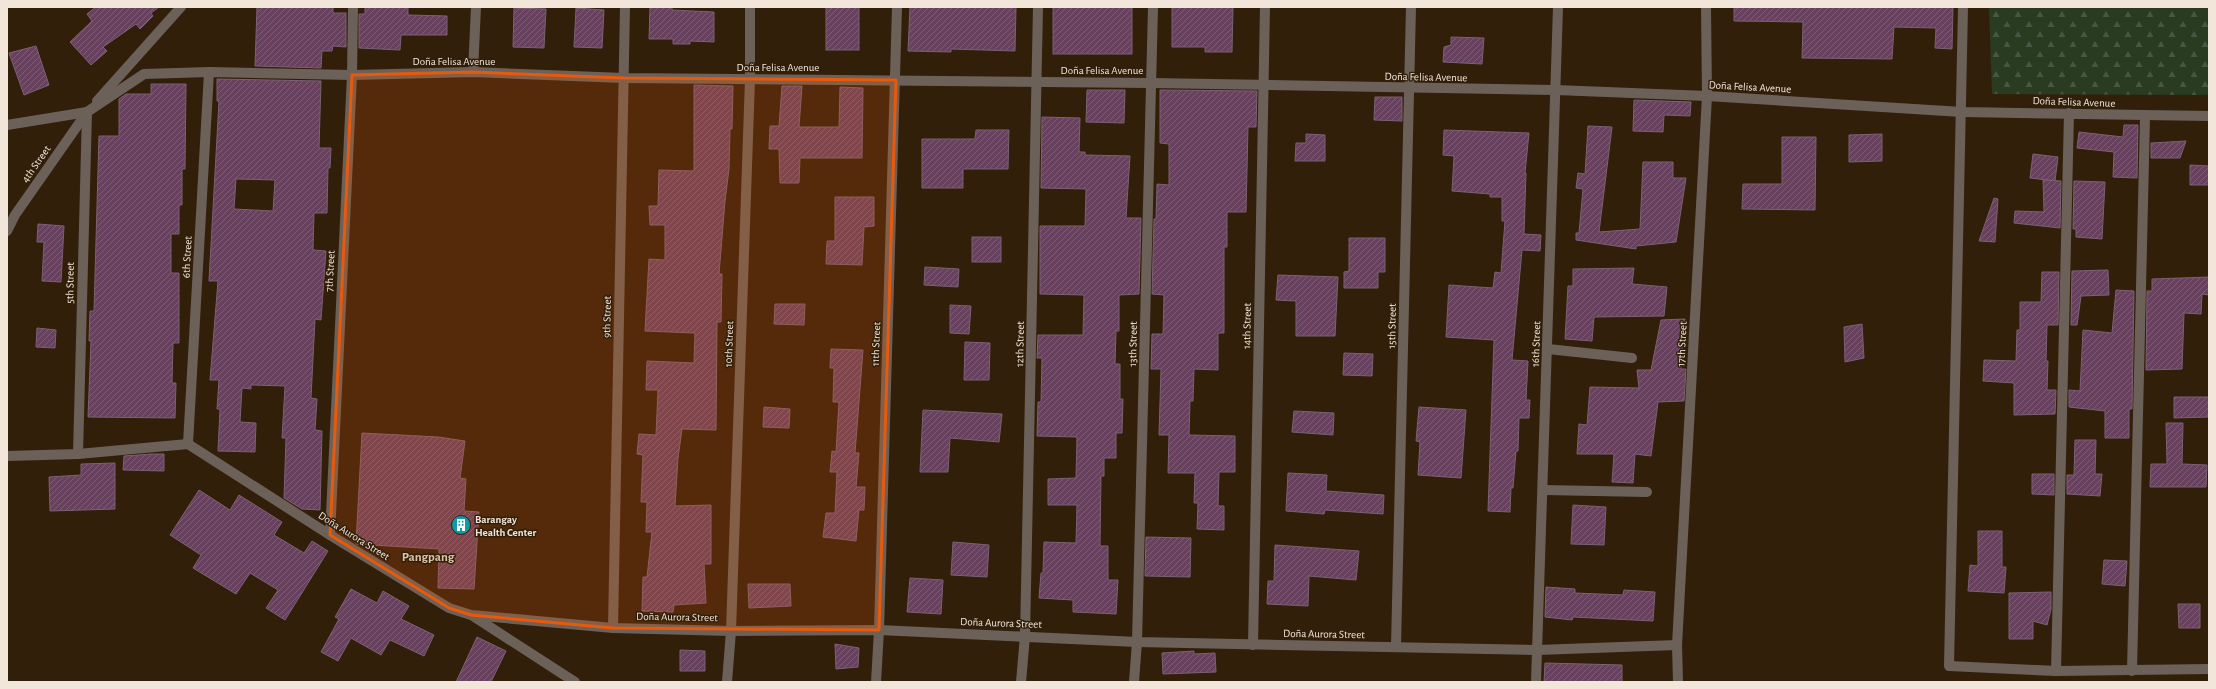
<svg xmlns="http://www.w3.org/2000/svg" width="2216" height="689" font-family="'Alegreya Sans',sans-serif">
<defs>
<pattern id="forest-firs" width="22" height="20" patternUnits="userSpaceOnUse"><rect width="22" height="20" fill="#293b21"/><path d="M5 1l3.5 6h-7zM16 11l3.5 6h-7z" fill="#485741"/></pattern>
<pattern id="building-hatch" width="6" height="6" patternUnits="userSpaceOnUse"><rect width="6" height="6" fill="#67415d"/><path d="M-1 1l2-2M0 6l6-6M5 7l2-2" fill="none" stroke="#7d5c74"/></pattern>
</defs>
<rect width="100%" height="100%" fill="#311f0a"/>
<polygon fill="url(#forest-firs)" points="1989,7 2209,7 2209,95 1992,94"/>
<g fill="url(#building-hatch)" stroke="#7b6174" fill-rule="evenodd">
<polygon points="96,7 159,7 151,13 153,16 140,29 136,24 103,47 107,51 91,65 70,42 92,21 87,14"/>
<polygon points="257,7 333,7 333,13 346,13 346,47 333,46 332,51 322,51 321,68 255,66"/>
<polygon points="365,7 408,7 408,15 447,16 447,35 401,35 400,50 359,48 359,14 365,14"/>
<polygon points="650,7 672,7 672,10 714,12 714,42 690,41 690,44 673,44 673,39 649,39"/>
<rect x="826" y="7" width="33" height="43"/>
<polygon points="910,7 1016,7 1015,51 951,49 951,52 908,51"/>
<rect x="1053" y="7" width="79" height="47"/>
<polygon points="1172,7 1233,7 1232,52 1205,52 1205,47 1172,47"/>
<polygon points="1734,7 1953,7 1952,49 1935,48 1936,28 1894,27 1892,59 1802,58 1803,22 1734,21"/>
<polygon points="514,8 546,9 544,48 513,47"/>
<polygon points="576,8 604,10 602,48 574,47"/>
<polygon points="1451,37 1484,38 1482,64 1443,62 1444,47 1451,45"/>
<polygon points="36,46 49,85 24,95 9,53"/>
<path d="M217 79 321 81 319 148H331L330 168H328L327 213H314L313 250 326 251 321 320 315 319 311 398 317 399 315 430 322 431 320 510 302 509 284 498 286 438H282L285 386 251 385V389L242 388 240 422 256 423 255 452 218 451 220 409H217L219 380H210L218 281H209L219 101H217ZM236 179 275 180 273 211 234 209Z"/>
<polygon points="151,84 186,84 185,169 182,169 182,205 179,205 179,234 171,234 171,273 179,273 179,343 173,343 172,383 176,383 175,418 88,417 91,341 89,341 90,311 94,311 99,136 119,136 119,99 126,94 151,94"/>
<polygon points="694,85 733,86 732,129 730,129 729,169 725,201 719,274 722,274 721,322 717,322 716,430 682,429 678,458 675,506 711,505 711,564 704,564 706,603 674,605 673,612 642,611 643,577 647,577 652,532 646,532 647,502 641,502 643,455 637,454 639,434 656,435 658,390 646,390 647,361 694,363 695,333 645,331 649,259 665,260 665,225 650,225 649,206 658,206 659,170 694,171"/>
<polygon points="782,86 802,86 799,127 839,127 840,87 863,88 862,158 800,158 799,183 780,183 779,149 769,149 770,126 779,126"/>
<polygon points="1087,90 1125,90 1124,123 1086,122"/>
<polygon points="1160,90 1257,91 1256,127 1248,127 1246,212 1227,212 1227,247 1224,247 1224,333 1218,333 1218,370 1194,369 1193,401 1190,401 1189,435 1235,436 1235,472 1219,472 1218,506 1224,506 1224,530 1197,529 1198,503 1194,503 1195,473 1168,473 1169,435 1159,435 1161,369 1151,369 1152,334 1163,334 1164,295 1152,294 1154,219 1156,219 1157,184 1169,185 1169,144 1160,143"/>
<polygon points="1375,97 1402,97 1402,121 1374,120"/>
<polygon points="1634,100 1691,102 1690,116 1664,115 1663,132 1633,131"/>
<polygon points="1042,117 1080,118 1079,152 1085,152 1085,155 1130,156 1126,218 1141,218 1139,294 1119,295 1119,331 1116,331 1115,364 1120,364 1120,399 1123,399 1122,433 1116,433 1116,458 1104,458 1104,476 1101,476 1100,546 1108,546 1108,580 1118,580 1116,614 1073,612 1073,600 1039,598 1041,573 1043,573 1044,542 1076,543 1077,505 1048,505 1048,479 1076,478 1077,437 1037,436 1038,402 1041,402 1042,358 1037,358 1038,335 1083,335 1084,295 1040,294 1040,226 1085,226 1086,189 1041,188"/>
<polygon points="2124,125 2138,125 2137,178 2113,177 2114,152 2077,148 2079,132 2123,137"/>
<polygon points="1588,126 1612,127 1599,232 1640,229 1643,162 1673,162 1673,178 1686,178 1676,242 1636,246 1636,249 1576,240 1576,233 1579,233 1583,189 1576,188 1578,173 1585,174"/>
<polygon points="976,130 1009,130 1008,169 963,169 963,188 922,188 922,139 975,139"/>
<polygon points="1444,130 1529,133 1525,173 1526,173 1524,234 1541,235 1540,251 1522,250 1512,360 1528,361 1526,400 1530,400 1529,418 1519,418 1518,451 1516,451 1513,488 1511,488 1510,512 1488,511 1494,340 1446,337 1449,285 1493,288 1495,272 1501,273 1505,221 1502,221 1502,197 1490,197 1490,194 1452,191 1454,156 1443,155"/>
<polygon points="1306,134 1325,135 1325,161 1295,161 1296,143 1306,143"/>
<polygon points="1882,134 1882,161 1849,162 1849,135"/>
<polygon points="1782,137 1816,137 1815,210 1742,209 1743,184 1782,184"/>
<polygon points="2186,141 2180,158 2151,158 2151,143"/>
<polygon points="2033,154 2058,157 2055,181 2030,178"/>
<polygon points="2190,165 2209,166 2209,185 2190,185"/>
<polygon points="2043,180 2061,181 2060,228 2014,223 2015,211 2044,212"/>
<polygon points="2074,181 2105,182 2102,239 2076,237 2076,229 2073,229"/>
<polygon points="835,197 874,197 874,226 864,227 862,265 826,264 827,241 835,241"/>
<polygon points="1994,198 1998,199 1995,242 1979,241"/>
<polygon points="38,224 64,226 61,282 42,281 44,242 37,242"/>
<rect x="972" y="237" width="29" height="25"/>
<polygon points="1349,238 1385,238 1385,272 1378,272 1378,288 1344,288 1344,272 1349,271"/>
<polygon points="925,267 959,269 958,287 924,285"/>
<polygon points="1634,268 1632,284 1667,287 1664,316 1594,317 1592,341 1565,339 1568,286 1573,286 1573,269"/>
<polygon points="2108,270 2109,295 2081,296 2077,325 2071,325 2072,271"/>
<polygon points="2042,272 2059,272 2058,325 2047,325 2046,361 2048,361 2047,390 2056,390 2055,414 2014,415 2014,383 1983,381 1984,360 2016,361 2017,330 2020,330 2020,302 2041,302"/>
<polygon points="1278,275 1338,277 1335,336 1296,336 1296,301 1276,300"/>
<polygon points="2209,277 2209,295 2202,294 2201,314 2184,313 2182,369 2146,370 2147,291 2152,291 2152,279"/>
<polygon points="2116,290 2134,291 2132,409 2129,409 2129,438 2105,438 2105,411 2069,407 2069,390 2080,391 2083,330 2112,333"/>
<polygon points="775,304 805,304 804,325 774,324"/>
<polygon points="950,305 971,306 969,334 950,333"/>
<polygon points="1685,319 1681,369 1686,369 1684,401 1658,402 1651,456 1635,454 1633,483 1612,482 1614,454 1577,454 1579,424 1587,425 1590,387 1639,388 1637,370 1651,370 1661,320"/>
<polygon points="1862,324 1864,358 1845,362 1844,327"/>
<polygon points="37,328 56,330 55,348 36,347"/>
<polygon points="965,342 990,343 989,380 964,380"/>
<polygon points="831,349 863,350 855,453 859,453 856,487 865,487 864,510 859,510 856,541 823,537 826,513 835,513 837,472 830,472 832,451 836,452 839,402 833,402 834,368 830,368"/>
<polygon points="1344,353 1373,354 1372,376 1343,375"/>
<polygon points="2174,397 2209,397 2209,417 2174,418"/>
<polygon points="764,407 790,409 789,428 763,427"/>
<polygon points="1419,407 1466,410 1461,478 1418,475 1420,442 1416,441"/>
<polygon points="923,410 1002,414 999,442 950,438 948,472 920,472"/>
<polygon points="1294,411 1334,413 1333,435 1292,432"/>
<polygon points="2166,423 2183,423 2182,464 2207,465 2206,487 2150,487 2151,464 2167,464"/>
<polygon points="362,433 438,437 465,441 460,478 466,479 464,511 479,512 474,589 438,588 439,549 356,544"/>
<polygon points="2075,440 2096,440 2095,474 2102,474 2100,496 2067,494 2067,475 2074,475"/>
<polygon points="152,454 164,454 164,471 123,470 124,456"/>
<polygon points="115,463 115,509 50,511 49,477 81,475 81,464"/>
<polygon points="1288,473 1327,475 1326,491 1384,495 1383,514 1325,510 1324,514 1286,511"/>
<polygon points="2032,474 2054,474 2054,495 2032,494"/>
<polygon points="199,490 230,510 239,495 282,522 274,535 304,553 312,541 328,551 285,620 266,608 278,590 250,573 236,594 193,568 201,555 170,535"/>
<polygon points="1573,505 1606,507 1604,545 1571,544"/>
<polygon points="1978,531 2002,531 2002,567 2006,567 2004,593 1968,591 1970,565 1978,566"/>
<polygon points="1146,537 1191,538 1190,577 1145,576"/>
<polygon points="953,542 989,545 987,577 951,575"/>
<polygon points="1275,545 1359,551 1356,580 1309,576 1308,606 1267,604 1268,581 1274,581"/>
<polygon points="2104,560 2127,561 2125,586 2102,584"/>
<polygon points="910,578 943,580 941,614 907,612"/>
<polygon points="748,584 790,584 791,606 749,608"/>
<polygon points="1546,587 1575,589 1575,593 1623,595 1624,590 1655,592 1653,621 1573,617 1572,620 1545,617"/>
<polygon points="351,589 377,603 383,591 409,606 401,619 434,635 424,656 390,640 381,655 351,638 338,661 321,652 339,619 335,617"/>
<polygon points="2051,592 2051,609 2047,625 2033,621 2033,639 2009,639 2009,593"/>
<polygon points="2178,604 2200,604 2200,628 2179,628"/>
<polygon points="477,637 506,651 491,682 456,682"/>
<polygon points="835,644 859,648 858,667 836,669"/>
<polygon points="680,650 705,651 705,671 680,671"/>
<polygon points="1194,651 1194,654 1215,653 1216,672 1163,674 1162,653"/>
<polygon points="1545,663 1622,665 1622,682 1544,682"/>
</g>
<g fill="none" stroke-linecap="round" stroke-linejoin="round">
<g stroke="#6c6158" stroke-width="10">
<polyline points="1963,7 1949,666 2056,671 2209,669"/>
<polyline points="473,72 476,7"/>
<polyline points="7,231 15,215 87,112"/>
<polyline points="1548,349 1632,358"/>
<polyline points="188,444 209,72"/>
<polyline points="78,454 87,112"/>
<polyline points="7,456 78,454 188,444 330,535 449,608 471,615 613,628 731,631 879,630 1137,642 1537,650 1677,645"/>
<polyline points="1543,490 1647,492"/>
<polyline points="330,535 352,75"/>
<polyline points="473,616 575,682"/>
<polyline points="613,628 625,7"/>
<polyline points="1253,645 1265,7"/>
<polyline points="1396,646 1411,7"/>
<polyline points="2056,671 2069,113"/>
<polyline points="2132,671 2145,117"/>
<polyline points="727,682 731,631 750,79 750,7"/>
<polyline points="876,682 879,630 897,7"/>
<polyline points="1021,682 1025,636 1038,7"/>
<polyline points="1134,682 1137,642 1153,7"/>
<polyline points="1536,682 1558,7"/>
<polyline points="1678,682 1677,645 1707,96 1706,7"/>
</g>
<g stroke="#6c6158" stroke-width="10">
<polyline points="352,75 353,7"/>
<polyline points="97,101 181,7"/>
<polyline points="7,125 87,112 144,74 209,72 352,75 473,72 624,78 1151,83 1556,90 1707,96 1962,112 2209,116"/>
</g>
</g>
<path fill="#e8590c" fill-opacity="0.2" stroke="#e8590c" stroke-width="3" stroke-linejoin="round" d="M473 72 624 78 896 80 879 630 613 628 471 615 449 608 330 535 352 75Z"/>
<defs>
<symbol id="building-disc" viewBox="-11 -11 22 22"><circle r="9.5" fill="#0f9aa8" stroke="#311f0a"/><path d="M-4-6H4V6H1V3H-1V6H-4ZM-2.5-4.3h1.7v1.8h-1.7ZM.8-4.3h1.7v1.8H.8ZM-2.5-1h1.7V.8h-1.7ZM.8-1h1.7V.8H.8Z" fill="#fff"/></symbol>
</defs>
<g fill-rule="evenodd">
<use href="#building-disc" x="450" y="514" width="22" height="22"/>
</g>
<g text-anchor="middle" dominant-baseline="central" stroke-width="3" stroke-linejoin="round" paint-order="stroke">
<g font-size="11" fill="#f2e6da" stroke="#311f0a">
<text x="454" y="61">Doña Felisa Avenue</text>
<text x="778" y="67">Doña Felisa Avenue</text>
<text x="1102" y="70">Doña Felisa Avenue</text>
<text transform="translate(1426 77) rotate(1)">Doña Felisa Avenue</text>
<text transform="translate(1750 87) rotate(3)">Doña Felisa Avenue</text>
<text transform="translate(2074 102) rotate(2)">Doña Felisa Avenue</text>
<text transform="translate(36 164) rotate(-55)">4th Street</text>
<text transform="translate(187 257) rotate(-87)">6th Street</text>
<text transform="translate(330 271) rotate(-87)">7th Street</text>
<text transform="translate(70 283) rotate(-89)">5th Street</text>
<text transform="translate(607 317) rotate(-89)">9th Street</text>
<text transform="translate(1247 326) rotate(-89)">14th Street</text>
<text transform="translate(1392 326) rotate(-89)">15th Street</text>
<text transform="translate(729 344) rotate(-88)">10th Street</text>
<text transform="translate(876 344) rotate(-88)">11th Street</text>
<text transform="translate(1020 344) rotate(-89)">12th Street</text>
<text transform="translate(1133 344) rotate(-89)">13th Street</text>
<text transform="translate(1536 344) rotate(-88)">16th Street</text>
<text transform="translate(1682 344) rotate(-87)">17th Street</text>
<text transform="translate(354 536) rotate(32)">Doña Aurora Street</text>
<text transform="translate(677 617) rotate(1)">Doña Aurora Street</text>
<text transform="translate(1001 623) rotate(2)">Doña Aurora Street</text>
<text transform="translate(1324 634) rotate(1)">Doña Aurora Street</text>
</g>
<g font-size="11" font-weight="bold" fill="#f2e6da" stroke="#311f0a" text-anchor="start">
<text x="475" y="519">Barangay<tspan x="475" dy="13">Health Center</tspan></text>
</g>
<g font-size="13" font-weight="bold" fill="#ddc5ac" stroke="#311f0a">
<text x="428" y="557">Pangpang</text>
</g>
</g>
<rect width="2216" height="689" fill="none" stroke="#f2e6da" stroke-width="16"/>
</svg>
